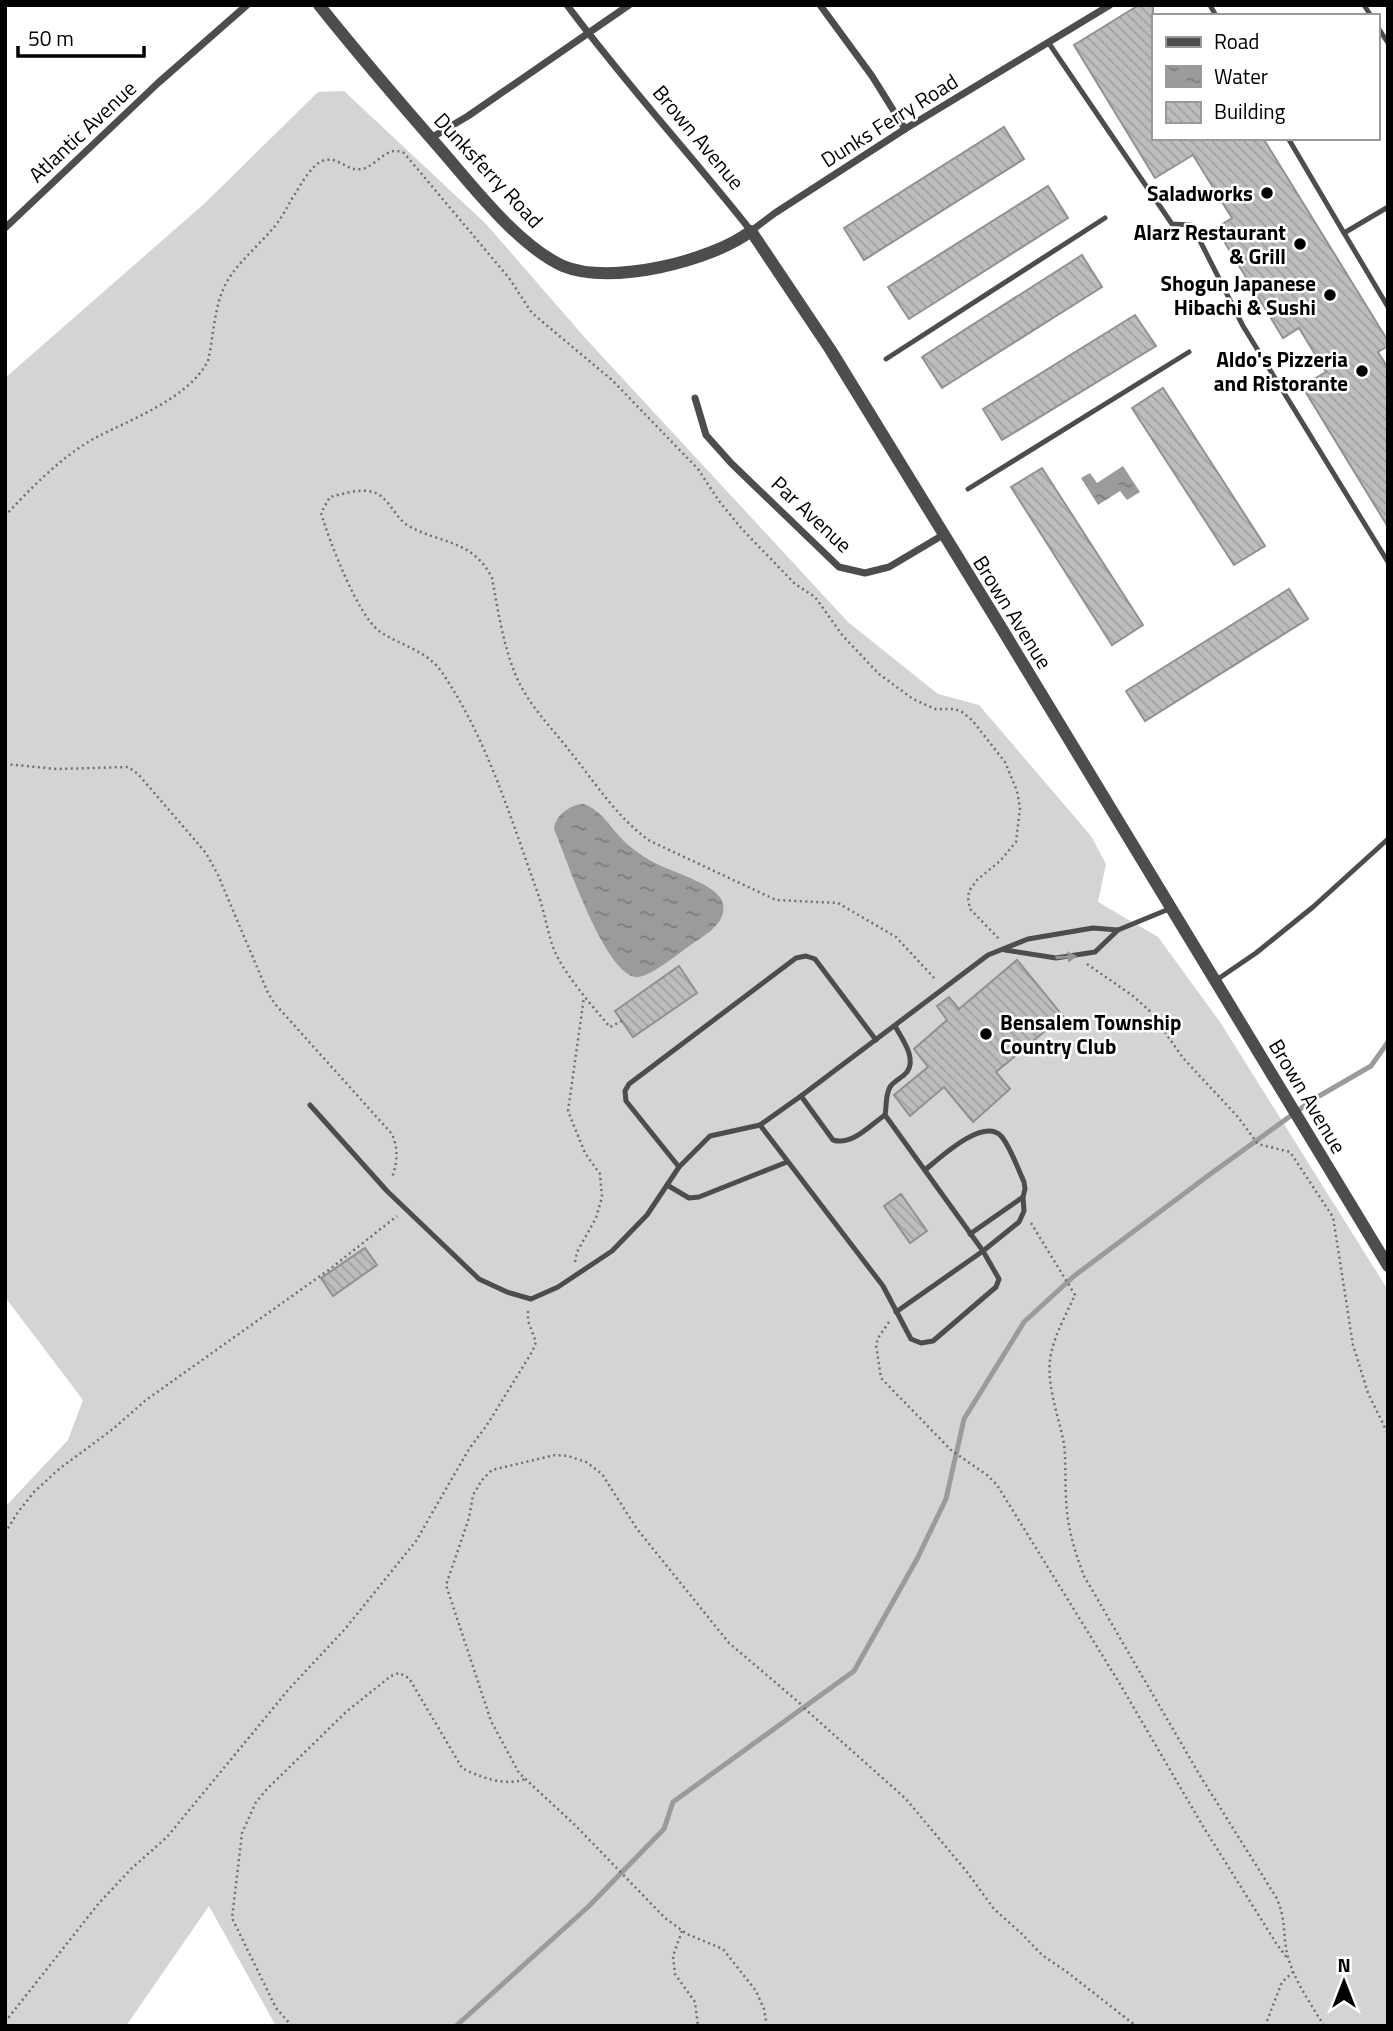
<svg xmlns="http://www.w3.org/2000/svg" width="1393" height="2031" font-family="'Titillium Web',sans-serif">
<defs>
<pattern id="water-ripples" width="26" height="14" patternUnits="userSpaceOnUse" patternTransform="scale(1.75)"><rect width="26" height="14" fill="#9b9b9b"/><path d="M2 4q2-2 4 0t4 0M15 11q2-2 4 0t4 0" fill="none" stroke="#7c7c7c"/></pattern>
<pattern id="building-back-hatch" width="6" height="6" patternUnits="userSpaceOnUse" patternTransform="scale(1.75)"><rect width="6" height="6" fill="#bdbdbd"/><path d="M-1 5l2 2M0 0l6 6M5-1l2 2" fill="none" stroke="#a1a1a1"/></pattern>
</defs>
<rect width="100%" height="100%" fill="#fff"/>
<polygon fill="#d4d4d4" points="344,91 486,224 587,340 848,622 938,694 979,705 1091,836 1106,864 1098,902 1158,937 1220,1022 1388,1290 1388,2026 276,2026 209,1906 126,2026 5,2026 5,1507 68,1440 83,1400 5,1297 5,378 205,203 318,92"/>
<g fill="url(#water-ripples)">
<polygon points="1123,466 1140,492 1127,500 1120,491 1098,505 1081,478 1090,473 1097,483"/>
<path d="M583 804C601 809 612 830 626 843 634 850 646 859 657 864 672 872 720 885 723 904 727 923 705 935 692 944 680 952 652 976 638 977 606 979 566 857 554 829 555 816 569 805 583 804Z"/>
</g>
<g fill="none" stroke-linecap="round" stroke-linejoin="round">
<polyline stroke="#9b9b9b" stroke-width="5" points="456,2026 588,1907 664,1829 673,1802 854,1671 917,1559 946,1499 964,1419 1024,1322 1074,1276 1209,1175 1314,1099 1371,1066 1388,1042"/>
</g>
<g fill="url(#building-back-hatch)" stroke="#919191" stroke-width="2">
<polygon points="1139,5 1153,5 1153,138 1263,138 1388,341 1388,346 1378,352 1388,368 1388,527 1302,386 1326,372 1299,328 1283,338 1216,228 1232,218 1193,155 1155,178 1074,45"/>
<polygon points="1004,127 1024,159 864,260 844,228"/>
<polygon points="1048,186 1068,218 909,319 888,287"/>
<polygon points="1082,255 1102,287 942,388 922,357"/>
<polygon points="1135,315 1156,346 1002,440 983,409"/>
<polygon points="1163,388 1265,546 1234,565 1132,408"/>
<polygon points="1042,468 1143,625 1112,645 1011,487"/>
<polygon points="1289,589 1308,619 1145,721 1126,691"/>
<polygon points="1017,960 1063,1016 996,1072 1010,1089 973,1122 944,1087 910,1116 894,1095 928,1067 914,1049 947,1020 937,1006 949,997 959,1009"/>
<polygon points="679,966 697,993 633,1037 615,1011"/>
<polygon points="901,1194 927,1231 910,1243 884,1206"/>
<polygon points="365,1248 377,1265 333,1296 321,1278"/>
</g>
<g fill="none" stroke-linecap="round" stroke-linejoin="round">
<g stroke="#6f6f6f" stroke-width="2.5" stroke-dasharray="2 3.5" stroke-linecap="butt">
<path d="M5 516C30 489 62 456 95 438 131 419 188 399 208 361 213 339 214 313 222 292 232 266 258 247 275 226 283 216 288 205 295 194 301 184 311 166 322 161 339 155 346 172 362 169 377 166 387 144 404 153L509 278 532 313 612 380 698 469 719 501 741 528 795 584 815 597 843 636 879 674 913 699 935 709H955L962 712 972 720 1005 762 1017 791 1020 808 1016 842 1000 861 977 880 969 891 968 898 970 909 1000 940"/>
<path d="M5 764 57 769 128 767 138 774 206 853 218 875 268 993 275 1004 392 1134C399 1151 397 1162 392 1178"/>
<polyline points="1087,964 1133,996 1151,1012 1183,1058 1238,1117 1258,1144 1290,1152 1333,1217 1353,1345 1368,1393 1388,1434"/>
<path d="M622 1021 610 1027C592 1006 573 984 559 960 548 941 546 915 538 894 511 819 487 738 441 671 426 650 399 645 379 631 357 614 329 540 321 513L330 497C343 494 360 488 373 492 389 497 394 516 407 525 439 544 473 539 492 578 498 610 503 645 516 676 528 704 550 726 569 750 594 781 617 818 650 841L776 900 838 903 896 937 936 980"/>
<path d="M1031 1223 1075 1295C1066 1315 1053 1337 1050 1360 1047 1388 1059 1417 1064 1444 1066 1463 1065 1480 1066 1498 1067 1526 1074 1550 1084 1576L1199 1774 1276 1897C1287 1920 1282 1935 1288 1957 1295 1982 1311 2004 1324 2026"/>
<polyline points="575,1262 577,1252 596,1218 602,1197 600,1174 585,1153 568,1111 584,997"/>
<polyline points="889,1322 878,1338 876,1345 881,1378 951,1450 987,1475 997,1485 1120,1684 1204,1828 1276,1943 1287,1958"/>
<polyline points="5,1533 18,1512 34,1492 59,1469 113,1429 146,1400 330,1269 397,1216"/>
<polyline points="804,1708 906,1799 967,1872 994,1909 1022,1934 1042,1955 1067,1972 1136,2026"/>
<polyline points="682,1931 673,1956 675,1974 695,2002 698,2026"/>
<polyline points="5,2022 99,1903 131,1869 167,1837 289,1689 345,1629 416,1541 469,1449 487,1425 532,1352 536,1342 528,1321 528,1311"/>
<path d="M292 2026 276 2008 232 1918 242 1833 256 1802 267 1789 346 1712 391 1676 399 1673 409 1678 462 1768C479 1777 506 1787 525 1779"/>
<polyline points="767,2026 764,2009 756,1991 723,1949 687,1934 665,1918 576,1826 519,1773 491,1721 446,1585 469,1518 473,1495 482,1480 492,1470 555,1455 568,1456 586,1462 602,1474 637,1529 729,1643 803,1706"/>
<polyline points="1265,2026 1282,1982 1293,1972"/>
</g>
<g stroke="#4d4d4d" stroke-width="5">
<polyline points="1210,5 1216,16"/>
<polyline points="1364,5 1371,16"/>
<polyline points="1377,26 1388,43"/>
<polyline points="1048,42 1172,224 1192,225 1243,326 1388,562"/>
<polyline points="1288,138 1344,233 1388,207"/>
<polyline points="1344,233 1388,307"/>
<polyline points="886,359 1105,218"/>
<polyline points="968,489 1189,352"/>
<polyline points="1005,950 1056,958 1095,952 1118,930 1169,909"/>
<polyline points="1215,981 1256,953 1313,907 1388,839"/>
<path d="M801 1096 833 1140C852 1146 869 1126 885 1115 887 1105 885 1096 890 1087 894 1081 902 1078 907 1072 917 1058 902 1039 895 1026"/>
<polyline points="310,1105 387,1191 479,1279 507,1292 531,1299 558,1287 612,1251 647,1215 679,1167 710,1136 760,1125 801,1096 988,955 1028,939 1093,928 1118,930"/>
<polyline points="760,1125 883,1286 911,1339 921,1343 933,1341 996,1287 999,1279 983,1251 885,1115"/>
<polyline points="679,1167 626,1101 625,1091 629,1084 796,958 806,956 815,959 876,1040"/>
<path d="M925 1170C940 1158 983 1117 1001 1136 1010 1146 1018 1169 1024 1182L1025 1189 1023 1197 970 1234"/>
<polyline points="667,1185 689,1198 699,1197 787,1162"/>
<polyline points="896,1312 983,1251 1019,1222 1024,1211 1023,1197"/>
</g>
<g stroke="#4d4d4d" stroke-width="7">
<path d="M567 5C625 83 691 155 751 231L775 213 905 129 1110 5"/>
<polyline points="820,5 872,76 905,129"/>
<polyline points="431,138 468,116 629,5"/>
<polyline points="5,228 158,83 247,5"/>
<polyline points="695,398 706,435 731,463 839,567 865,573 889,567 943,535"/>
</g>
<path stroke="#4d4d4d" stroke-width="12" d="M319 5C359 55 401 104 443 152 475 189 519 246 563 266 610 286 712 261 751 231L830 349 999 624 1388 1266"/>
</g>
<defs><path id="oneway-solid" d="M-6-.8H1V-3.2L6.5 0L1 3.2V.8H-6Z" transform="scale(1.75)"/></defs>
<use fill="#949494" href="#oneway-solid" transform="translate(1066 957) rotate(-4)"/>
<g fill="#000" stroke="#fff" stroke-width="2.5">
<circle cx="1267" cy="193" r="7"/>
<circle cx="1300" cy="244" r="7"/>
<circle cx="1330" cy="295" r="7"/>
<circle cx="1362" cy="371" r="7"/>
<circle cx="986" cy="1034" r="7"/>
</g>
<g text-anchor="middle" dominant-baseline="central" stroke-width="5" stroke-linejoin="round" paint-order="stroke">
<g font-size="21" fill="#000" stroke="#fff">
<text transform="translate(889 120) rotate(-32)">Dunks Ferry Road</text>
<text transform="translate(82 131) rotate(-43)">Atlantic Avenue</text>
<text transform="translate(699 137) rotate(50)">Brown Avenue</text>
<text transform="translate(489 170) rotate(47)">Dunksferry Road</text>
<text transform="translate(812 514) rotate(43)">Par Avenue</text>
<text transform="translate(1013 612) rotate(58)">Brown Avenue</text>
<text transform="translate(1308 1096) rotate(59)">Brown Avenue</text>
</g>
<g font-size="21" font-weight="bold" fill="#000" stroke="#fff" text-anchor="end">
<text x="1253" y="193">Saladworks</text>
<text x="1286" y="232">Alarz Restaurant<tspan x="1286" dy="24">&amp; Grill</tspan></text>
<text x="1316" y="283">Shogun Japanese<tspan x="1316" dy="24">Hibachi &amp; Sushi</tspan></text>
<text x="1348" y="359">Aldo's Pizzeria<tspan x="1348" dy="24">and Ristorante</tspan></text>
<text x="1000" y="1022" text-anchor="start">Bensalem Township<tspan x="1000" dy="24">Country Club</tspan></text>
</g>
</g>
<rect width="1393" height="2031" fill="none" stroke="#000000" stroke-width="14"/>
<rect x="1152" y="14" width="228" height="126" fill="#ffffff" stroke="#999999" stroke-width="2"/>
<rect x="1166" y="37" width="35" height="10" fill="#4d4d4d" stroke="#999999" stroke-width="2"/>
<text x="1214" y="49" font-size="21" fill="#000000">Road</text>
<rect x="1166" y="66" width="35" height="21" fill="url(#water-ripples)" stroke="#999999" stroke-width="2"/>
<text x="1214" y="84" font-size="21" fill="#000000">Water</text>
<rect x="1166" y="102" width="35" height="21" fill="url(#building-back-hatch)" stroke="#999999" stroke-width="2"/>
<text x="1214" y="119" font-size="21" fill="#000000">Building</text>
<g transform="translate(1344 1982)" stroke="#ffffff" stroke-width="5" paint-order="stroke">
<path d="M0-5L12 26L0 18L-12 26Z" fill="#000000"/>
<text y="-10" font-size="19" font-weight="bold" text-anchor="middle" fill="#000000">N</text>
</g>
<path d="M18 46v10h126v-10" fill="none" stroke="#000000" stroke-width="3.5"/>
<text x="28" y="46" font-size="21" fill="#000000" stroke="#ffffff" stroke-width="5" paint-order="stroke">50 m</text>
</svg>
